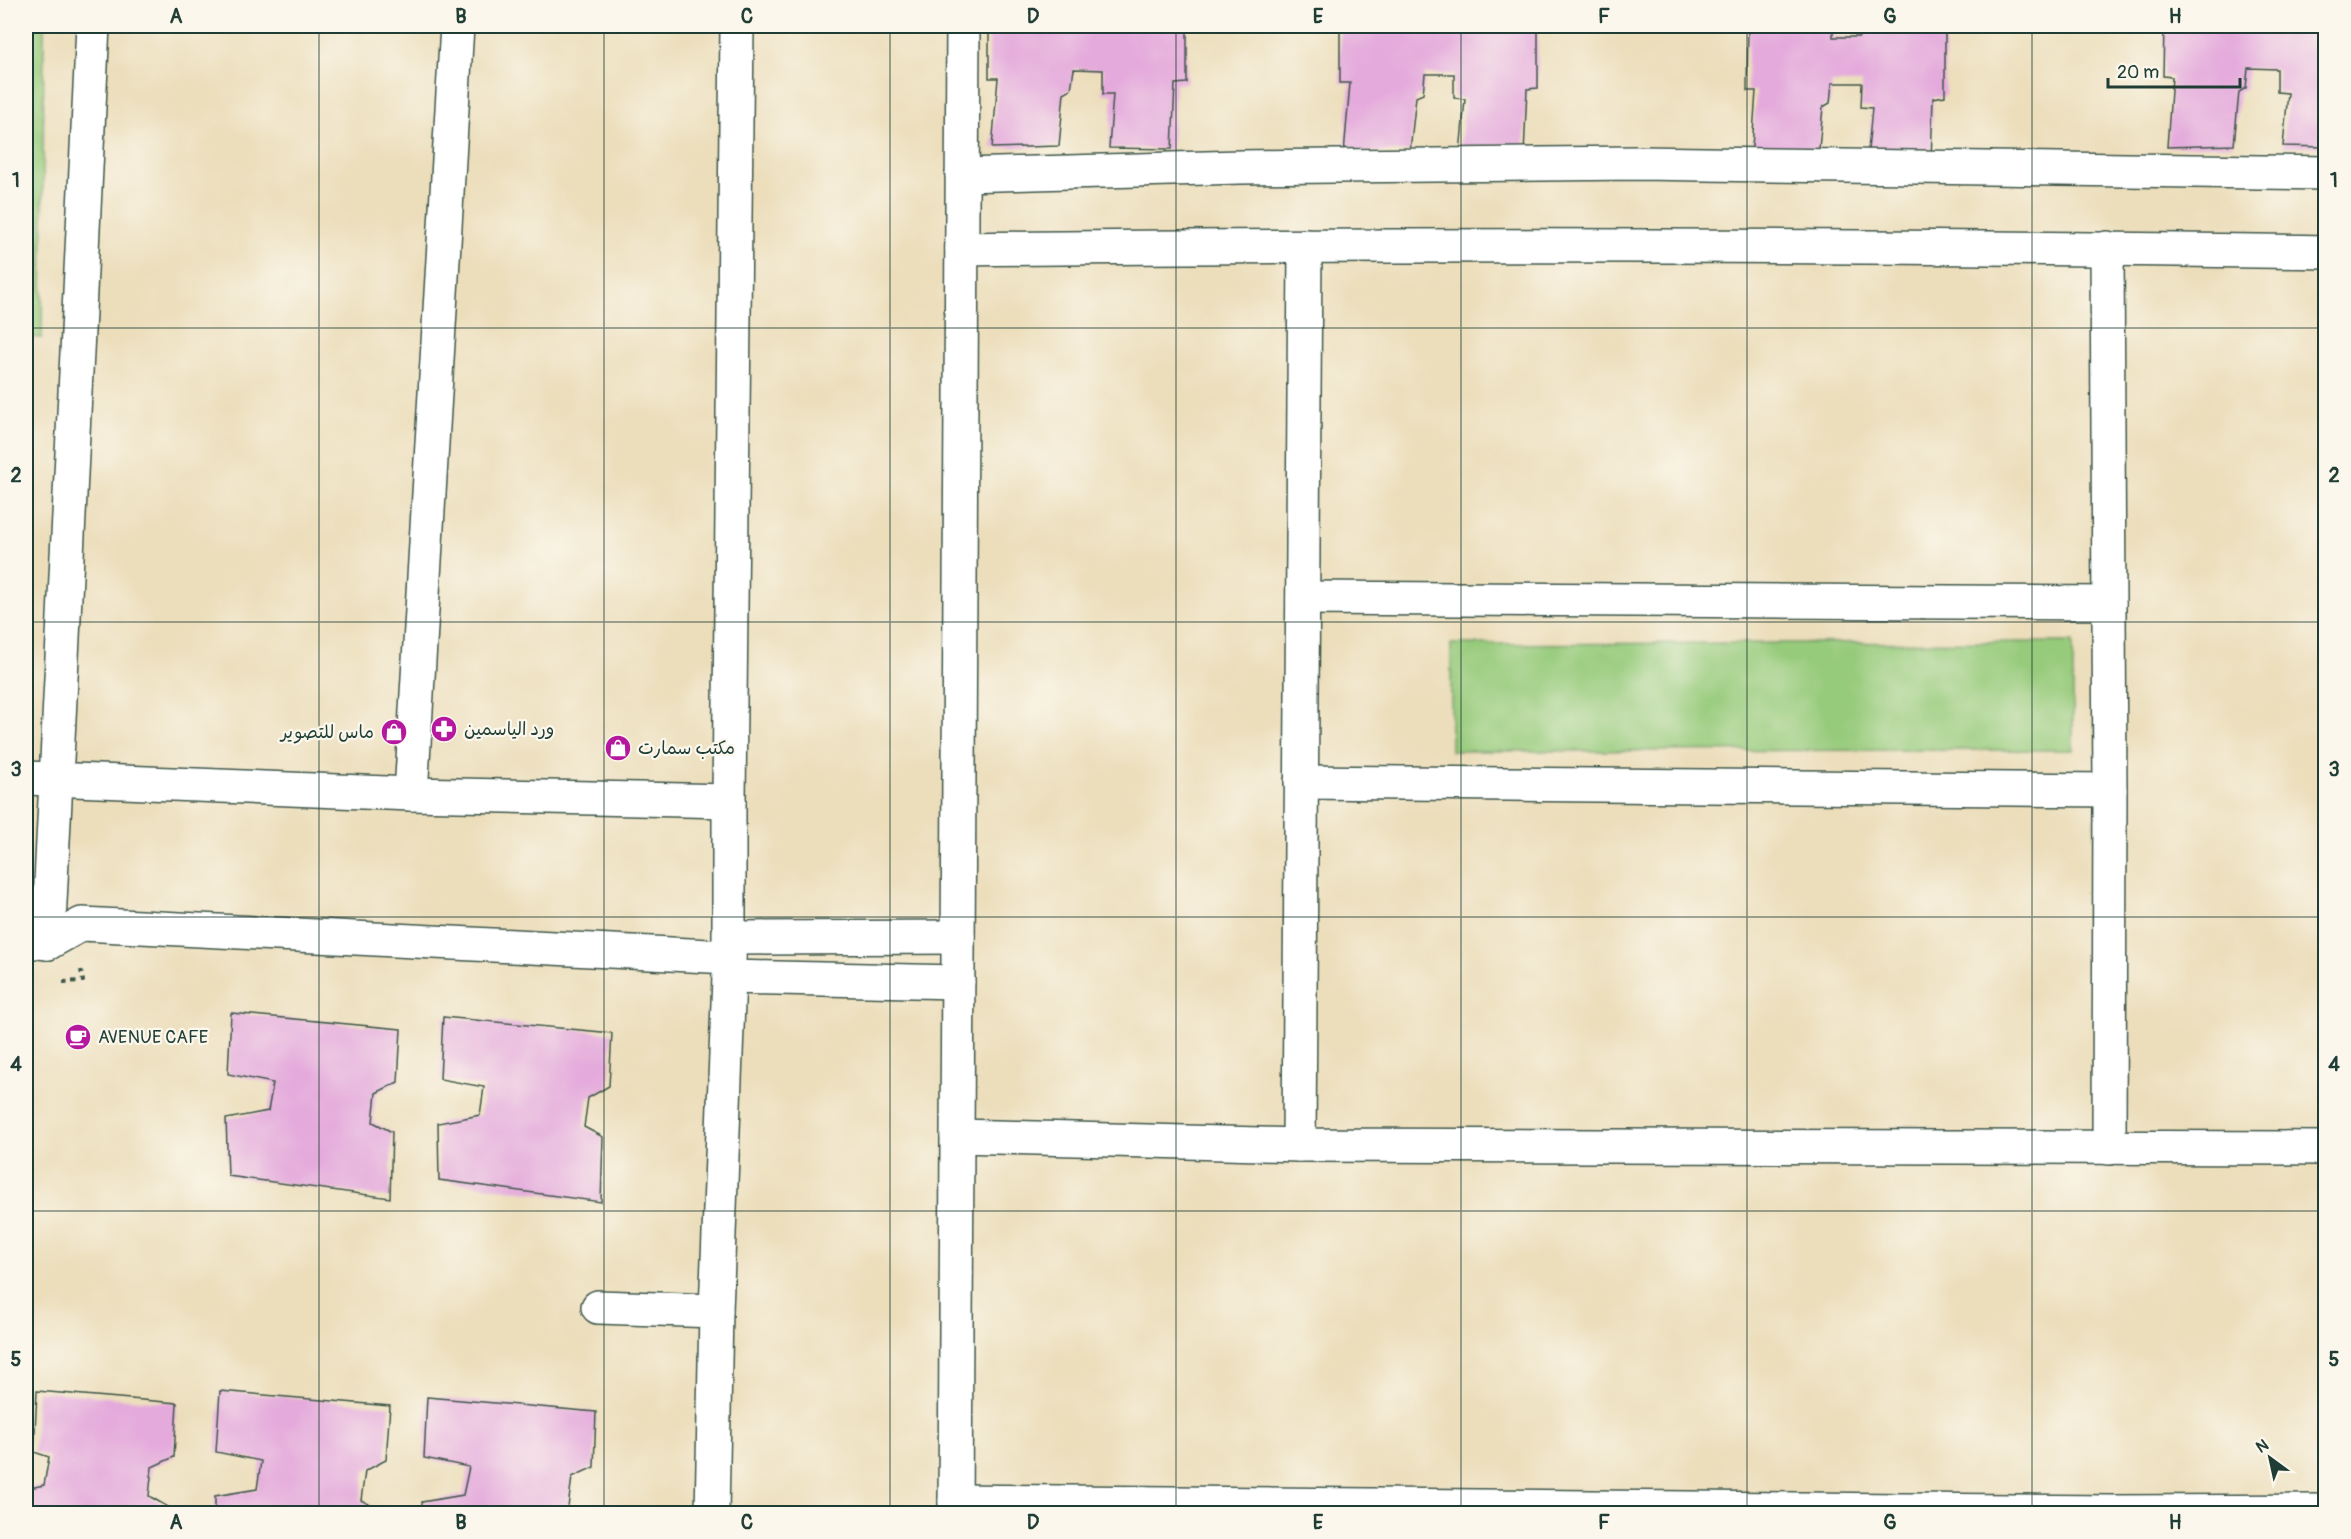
<svg xmlns="http://www.w3.org/2000/svg" width="2351" height="1539" font-family="Pangolin,'Playpen Sans Arabic',sans-serif">
<rect width="100%" height="100%" fill="#fbf7ec"/>
<filter id="ink" filterUnits="userSpaceOnUse"><feTurbulence type="fractalNoise" baseFrequency=".0167" numOctaves="2"/><feDisplacementMap in="SourceGraphic" scale="12" xChannelSelector="R" yChannelSelector="G"/><feConvolveMatrix kernelMatrix="1 2 1 2 8 2 1 2 1" color-interpolation-filters="sRGB"/></filter>
<filter id="wash" filterUnits="userSpaceOnUse"><feTurbulence type="fractalNoise" baseFrequency=".008" numOctaves="4" result="noise"/><feDisplacementMap in="SourceGraphic" scale="24" xChannelSelector="R" yChannelSelector="G"/><feGaussianBlur stdDeviation="1.35" result="paint"/><feColorMatrix in="noise" values="0 0 0 0 0 0 0 0 0 0 0 0 0 0 0 0 0 1.4 0 .05"/><feComposite in="paint" operator="in"/></filter>
<g filter="url(#wash)">
<rect width="100%" height="100%" fill="#ecdebb"/>
<g fill="#97cb7c" stroke="#5b8458" stroke-width="1.5">
<polygon points="26,26 44,26 42,338 26,337"/>
<polygon points="2073,642 2073,750 1451,751 1451,644"/>
</g>
<g id="blocks">
<g fill="#e4aadc">
<polygon points="989,26 1187,26 1187,83 1175,84 1172,149 1109,148 1113,94 1103,94 1103,70 1074,69 1071,89 1064,93 1059,146 992,148 998,78 989,78"/>
<polygon points="1340,26 1426,26 1426,29 1452,29 1453,26 1538,26 1538,88 1527,89 1524,154 1460,153 1465,99 1454,98 1454,74 1425,74 1423,94 1416,97 1410,151 1344,153 1350,83 1340,83"/>
<polygon points="1748,26 1833,26 1833,37 1859,37 1860,26 1945,26 1945,96 1933,98 1931,163 1867,161 1872,108 1861,107 1862,83 1832,83 1830,103 1823,107 1818,159 1751,162 1756,91 1747,91"/>
<polygon points="2164,26 2326,26 2326,147 2283,146 2288,93 2277,92 2277,69 2248,68 2246,88 2239,92 2234,145 2167,147 2172,77 2163,76"/>
<polygon points="231,1013 401,1029 398,1082 376,1093 373,1122 392,1132 390,1198 228,1176 226,1119 268,1111 273,1083 228,1074"/>
<polygon points="443,1017 612,1033 609,1086 588,1098 584,1127 603,1137 601,1202 439,1180 438,1123 480,1115 484,1087 440,1079"/>
<polygon points="37,1391 177,1403 174,1457 152,1467 149,1496 168,1507 167,1514 30,1514 29,1488 44,1485 49,1457 34,1452"/>
<polygon points="220,1391 390,1406 386,1460 365,1471 361,1500 380,1510 380,1514 215,1514 215,1496 257,1489 261,1461 216,1452"/>
<polygon points="427,1397 596,1412 594,1467 572,1477 568,1507 581,1514 422,1514 422,1502 463,1495 469,1467 424,1458"/>
</g>
</g>
</g>
<g filter="url(#ink)">
<use href="#blocks" fill-opacity="0" stroke="#3e5548" stroke-width="1.5"/>
<g fill="none" stroke-linecap="round" stroke-linejoin="round">
<defs>
<g id="minor">
<polyline points="962,175 1240,167 1639,163 2326,173"/>
<polyline points="2107,248 2110,790 2109,1148"/>
<path d="M962 249C1416 244 1871 245 2326 252"/>
<polyline points="1303,598 2109,603"/>
<polyline points="26,778 411,794 729,801"/>
<polyline points="1301,782 2110,790"/>
<polyline points="411,794 457,26"/>
<polyline points="730,938 958,937"/>
<polyline points="30,941 48,943 82,924 729,957"/>
<polyline points="48,943 93,26"/>
<polyline points="729,977 958,982"/>
<polyline points="957,1136 1299,1145 2326,1148"/>
<polyline points="1299,1145 1305,246"/>
<polyline points="598,1307 716,1311"/>
<polyline points="955,1501 2111,1512 2326,1511"/>
<polyline points="712,1514 716,1311 729,977 729,801 737,26"/>
<polyline points="955,1514 963,26"/>
</g>
</defs>
<use href="#minor" stroke="#3e5548" stroke-width="36"/>
<polyline stroke="#3e5548" stroke-width="4" stroke-dasharray="4.5 4.5" stroke-linecap="butt" points="63,982 83,981 81,970"/>
<use href="#minor" stroke="#fff" stroke-width="33"/>
</g>
</g>
<path fill="none" stroke="#1f3d34" stroke-width="1.5" stroke-opacity="0.55" d="M319 26V1514M604 26V1514M890 26V1514M1176 26V1514M1461 26V1514M1747 26V1514M2032 26V1514M26 328H2326M26 622H2326M26 917H2326M26 1211H2326"/>
<defs>
<symbol id="pharmacy-disc" viewBox="-11 -11 22 22"><circle r="9.5" fill="#b5179e" stroke="#fbf7ec"/><path d="M-2-6h4v4h4v4h-4v4h-4v-4h-4v-4h4Z" fill="#fff"/></symbol>
<symbol id="shop-disc" viewBox="-11 -11 22 22"><circle r="9.5" fill="#b5179e" stroke="#fbf7ec"/><path d="M-5-2.5h2.3a2.7 3.5 0 0 1 5.4 0H5L5.5 6h-11ZM-1.5-2.5h3a1.5 2.3 0 0 0-3 0Z" fill="#fff"/></symbol>
<symbol id="cafe-disc" viewBox="-11 -11 22 22"><circle r="9.5" fill="#b5179e" stroke="#fbf7ec"/><path d="M-5.5-4.5H6V0H3Q3 3.5 0 3.5H-2.5Q-5.5 3.5-5.5 0ZM3-3.2v2h1.7v-2ZM-6 4.5H4V6H-6Z" fill="#fff"/></symbol>
</defs>
<g fill-rule="evenodd">
<use href="#pharmacy-disc" x="429" y="714" width="30" height="30"/>
<use href="#shop-disc" x="379" y="717" width="30" height="30"/>
<use href="#shop-disc" x="603" y="733" width="30" height="30"/>
<use href="#cafe-disc" x="63" y="1022" width="30" height="30"/>
</g>
<g text-anchor="middle" dominant-baseline="central" stroke-width="4.5" stroke-linejoin="round" paint-order="stroke">
<g font-size="18" fill="#1f3d34" stroke="#fbf7ec" text-anchor="start">
<text x="464" y="729">ورد الياسمين</text>
<text x="374" y="732" text-anchor="end">ماس للتصوير</text>
<text x="638" y="748">مكتب سمارت</text>
<text x="98" y="1037">AVENUE CAFE</text>
</g>
</g>
<rect width="2351" height="1539" fill="none" stroke="#fbf7ec" stroke-width="66"/>
<g transform="translate(2270 1458) rotate(327)" stroke="#fbf7ec" stroke-width="4.5" paint-order="stroke">
<path d="M0-4.5L10 22L0 15L-10 22Z" fill="#1f3d34"/>
<text y="-9" font-size="16" font-weight="bold" text-anchor="middle" fill="#1f3d34">N</text>
</g>
<path d="M2108 78v9h132v-9" fill="none" stroke="#1f3d34" stroke-width="3"/>
<text x="2117" y="78" font-size="18" fill="#1f3d34" stroke="#fbf7ec" stroke-width="4.5" paint-order="stroke">20 m</text>
<rect x="33" y="33" width="2285" height="1473" fill="none" stroke="#1f3d34" stroke-width="2"/>
<g font-size="20" text-anchor="middle" font-weight="bold" fill="#1f3d34">
<text x="176" y="23">A</text>
<text x="461" y="23">B</text>
<text x="747" y="23">C</text>
<text x="1033" y="23">D</text>
<text x="1318" y="23">E</text>
<text x="1604" y="23">F</text>
<text x="1890" y="23">G</text>
<text x="2175" y="23">H</text>
<text x="16" y="187">1</text>
<text x="2334" y="187">1</text>
<text x="16" y="482">2</text>
<text x="2334" y="482">2</text>
<text x="16" y="776">3</text>
<text x="2334" y="776">3</text>
<text x="16" y="1071">4</text>
<text x="2334" y="1071">4</text>
<text x="16" y="1366">5</text>
<text x="2334" y="1366">5</text>
<text x="176" y="1529">A</text>
<text x="461" y="1529">B</text>
<text x="747" y="1529">C</text>
<text x="1033" y="1529">D</text>
<text x="1318" y="1529">E</text>
<text x="1604" y="1529">F</text>
<text x="1890" y="1529">G</text>
<text x="2175" y="1529">H</text>
</g>
</svg>
